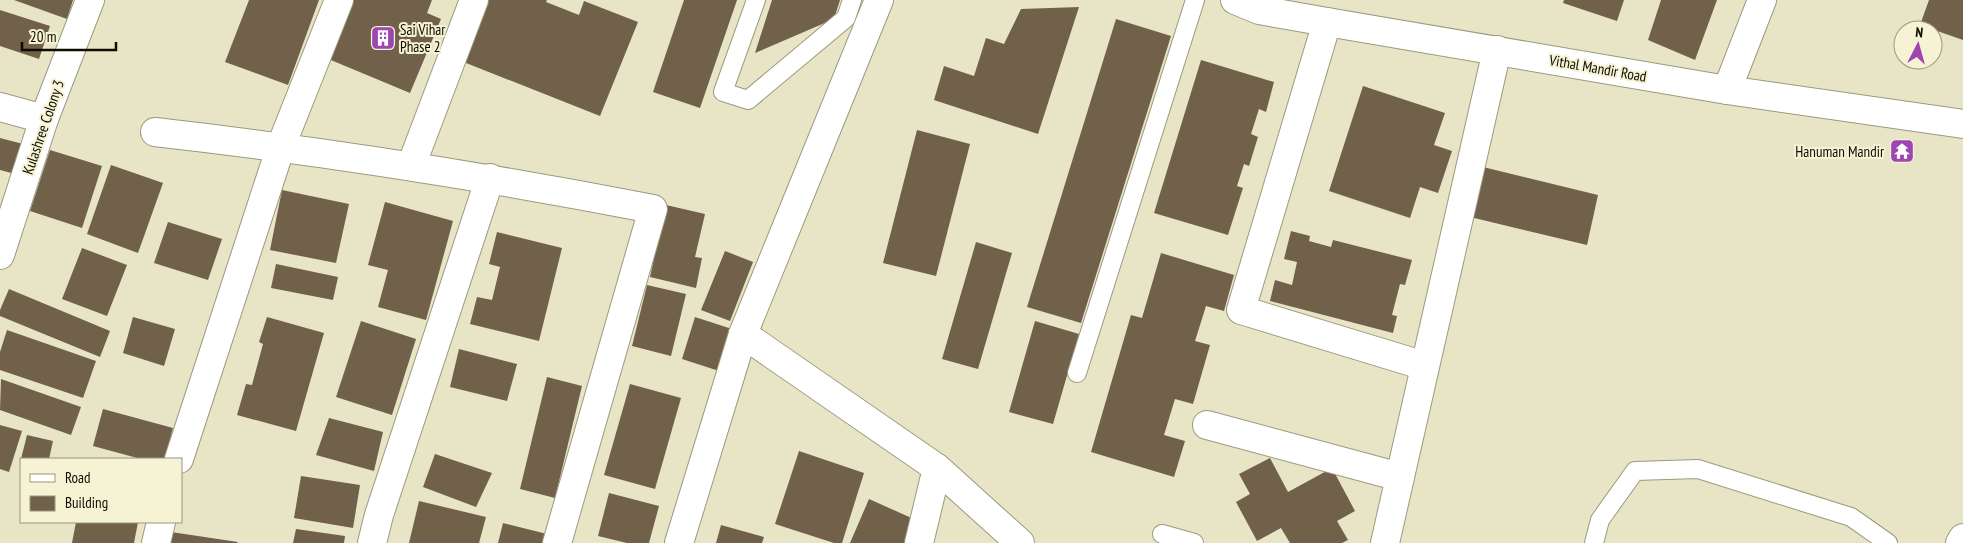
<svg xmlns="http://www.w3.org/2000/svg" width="1963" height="543" font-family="'PT Sans Narrow',sans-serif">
<rect width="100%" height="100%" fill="#e8e5c7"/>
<g fill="#71604a">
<polygon points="14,0 73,0 67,19"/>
<polygon points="249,0 319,0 288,85 225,62"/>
<polygon points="350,0 432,0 427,13 441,19 410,93 326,58"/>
<polygon points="480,0 547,0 546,2 579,15 584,1 638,22 600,116 456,59"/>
<polygon points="684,0 737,0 700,108 653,92"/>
<polygon points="772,0 840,0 834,19 755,53"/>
<polygon points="1564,0 1624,0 1617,21 1563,3"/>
<polygon points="1661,0 1717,0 1695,60 1648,40"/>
<polygon points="1929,0 1963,0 1963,40 1920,25"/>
<polygon points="1079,7 1038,134 934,100 944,66 974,76 986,38 1004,44 1021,9"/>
<polygon points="0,10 50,26 39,59 0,46"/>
<polygon points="1116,19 1171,36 1081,323 1027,307"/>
<polygon points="1201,60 1274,82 1266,112 1259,109 1251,134 1258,137 1249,166 1244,164 1237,186 1243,188 1228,235 1154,213"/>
<polygon points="1363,86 1445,113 1434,145 1452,151 1438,193 1420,187 1410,218 1329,191"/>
<polygon points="917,130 970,144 936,276 883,263"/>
<polygon points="0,138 27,145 19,175 0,170"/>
<polygon points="50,150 102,166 82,228 30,211"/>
<polygon points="111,165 163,183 138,253 87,234"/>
<polygon points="1479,166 1598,195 1587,245 1466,216"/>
<polygon points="282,190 349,204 336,263 270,250"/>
<polygon points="385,202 453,221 426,320 378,307 388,270 368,265"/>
<polygon points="666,205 705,214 695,257 702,258 696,288 650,277"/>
<polygon points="168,222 222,239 208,280 154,263"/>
<polygon points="1291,231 1310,236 1309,241 1331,247 1333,240 1412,260 1405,285 1400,284 1392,315 1397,316 1393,333 1270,301 1275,280 1292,285 1297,262 1284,259"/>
<polygon points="497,232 562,248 539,341 470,324 477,297 492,300 500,267 489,264"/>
<polygon points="976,242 1012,253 978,369 942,359"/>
<polygon points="82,248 127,265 107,316 62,299"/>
<polygon points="725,251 753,262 730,321 701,310"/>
<polygon points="1161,253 1234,275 1224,311 1206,306 1195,341 1210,345 1193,404 1175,399 1164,435 1185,441 1174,477 1091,452 1131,315 1142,318"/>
<polygon points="276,264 338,277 333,300 271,288"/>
<polygon points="647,285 686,294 671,356 632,346"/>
<polygon points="9,289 110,331 100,357 0,316 0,310"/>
<polygon points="133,317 175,329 164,366 123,353"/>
<polygon points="267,317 324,333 296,431 237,415 246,384 252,385 263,344 259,342"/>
<polygon points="695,317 732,329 719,371 682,359"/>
<polygon points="361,321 416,339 392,415 336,397"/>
<polygon points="1035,321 1079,334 1053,424 1009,412"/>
<polygon points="7,330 96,361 83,398 0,370 0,352"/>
<polygon points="459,349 517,364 507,401 450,387"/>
<polygon points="547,377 582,386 555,498 520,489"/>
<polygon points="1,379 81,407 71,435 0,410"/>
<polygon points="630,384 681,398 655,489 604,475"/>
<polygon points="103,409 173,428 165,459 141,459 93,446"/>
<polygon points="329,418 383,432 374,471 316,455"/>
<polygon points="0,425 22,431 9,472 0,469"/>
<polygon points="27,435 53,441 49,459 21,459"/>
<polygon points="799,451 864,473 842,543 834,543 775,524"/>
<polygon points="435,454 492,473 476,507 423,487"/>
<polygon points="1270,458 1288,492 1332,468 1355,511 1337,521 1348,540 1342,543 1290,543 1281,528 1257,541 1236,502 1250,494 1239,474"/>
<polygon points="301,476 360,485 353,528 294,518"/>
<polygon points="609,493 659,506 649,543 627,543 598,536"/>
<polygon points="869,499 916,520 906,543 850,543"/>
<polygon points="419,501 486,517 479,543 409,543"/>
<polygon points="76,522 138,522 134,543 72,543"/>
<polygon points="503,523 547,534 545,543 498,543"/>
<polygon points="721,525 764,537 762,543 716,543"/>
<polygon points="296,529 345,536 344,543 293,543"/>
<polygon points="171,532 238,542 237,543 169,543"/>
</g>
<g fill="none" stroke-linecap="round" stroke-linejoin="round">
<defs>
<g id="service">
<polyline points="756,0 723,92 748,100 846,18 852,0"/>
<polyline points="1077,373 1195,0"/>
<polyline points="1162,534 1194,543"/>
<polyline points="1594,543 1600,520 1635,471 1698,469 1851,517 1888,543"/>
</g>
<g id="minor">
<polyline points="1327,22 1241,310 1425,366"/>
<polyline points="1727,90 1762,0"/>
<polyline points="0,107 44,119"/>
<path d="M155 132C322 151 488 177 653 209L557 543"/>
<polyline points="411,166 474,0"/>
<polyline points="0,255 44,119 90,0"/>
<polyline points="743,334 937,468 919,543"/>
<polyline points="1207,425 1400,477"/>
<polyline points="179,459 281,146 339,0"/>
<polyline points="937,468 1020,543"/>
<polyline points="156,543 161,522"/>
<polyline points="372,543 379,515 490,178"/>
<polyline points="679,543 743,334 879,0"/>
<polyline points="1385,543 1497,50"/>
</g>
<polyline id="tertiary" points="1235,0 1259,10 1327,22 1727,90 1963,124"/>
<polyline id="secondary" points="1960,543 1963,538"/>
</defs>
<use href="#service" stroke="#9c997d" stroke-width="20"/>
<use href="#minor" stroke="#9c997d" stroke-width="30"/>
<use href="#tertiary" stroke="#9c997d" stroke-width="30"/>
<use href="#secondary" stroke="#9c997d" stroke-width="30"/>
<use href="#service" stroke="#fff" stroke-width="18"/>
<use href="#minor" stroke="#fff" stroke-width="28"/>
<use href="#tertiary" stroke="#fff" stroke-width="28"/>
<use href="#secondary" stroke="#fff" stroke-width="28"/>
</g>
<defs>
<symbol id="building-square" viewBox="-11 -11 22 22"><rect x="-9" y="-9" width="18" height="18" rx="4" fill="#9d45b1" stroke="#f6f2d4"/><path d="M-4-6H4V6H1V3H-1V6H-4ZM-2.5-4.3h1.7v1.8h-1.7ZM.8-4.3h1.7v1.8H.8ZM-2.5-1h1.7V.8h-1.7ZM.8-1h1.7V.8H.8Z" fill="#fff"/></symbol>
<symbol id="temple-square" viewBox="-11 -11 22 22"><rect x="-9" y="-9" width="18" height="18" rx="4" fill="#9d45b1" stroke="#f6f2d4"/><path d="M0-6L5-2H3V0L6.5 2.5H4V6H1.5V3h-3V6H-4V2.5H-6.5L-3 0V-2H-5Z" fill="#fff"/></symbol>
</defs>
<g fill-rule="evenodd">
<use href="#building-square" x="369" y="24" width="28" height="28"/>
<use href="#temple-square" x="1888" y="137" width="28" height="28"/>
</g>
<g text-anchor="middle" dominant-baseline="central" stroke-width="4" stroke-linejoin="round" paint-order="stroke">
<g font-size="15" fill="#0d0c03" stroke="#f6f2d4" text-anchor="start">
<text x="400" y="29">Sai Vihar<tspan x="400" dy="17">Phase 2</tspan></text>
<text x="1884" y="151" text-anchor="end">Hanuman Mandir</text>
</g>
<g font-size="15" fill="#0d0c03" stroke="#f6f2d4">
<text transform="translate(1598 68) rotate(10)">Vithal Mandir Road</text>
<text transform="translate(43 127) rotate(-71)">Kulashree Colony 3</text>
</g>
</g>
<rect x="20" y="458" width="162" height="65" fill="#f6f2d4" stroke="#999680"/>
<rect x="30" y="474" width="25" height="8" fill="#ffffff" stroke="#999680"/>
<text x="65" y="483" font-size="15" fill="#0d0c03">Road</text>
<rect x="30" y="496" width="25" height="15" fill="#71604a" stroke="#999680"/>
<text x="65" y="508" font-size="15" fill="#0d0c03">Building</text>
<g transform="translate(1918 45) rotate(6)"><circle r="24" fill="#f6f2d4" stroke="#999680"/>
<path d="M0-4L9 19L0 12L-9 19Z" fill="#9d45b1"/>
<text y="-8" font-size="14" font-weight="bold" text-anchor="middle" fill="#0d0c03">N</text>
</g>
<path d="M22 42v8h94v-8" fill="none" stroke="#0d0c03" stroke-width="2.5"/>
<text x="30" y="42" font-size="15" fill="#0d0c03" stroke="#f6f2d4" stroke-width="4" paint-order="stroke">20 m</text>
</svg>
